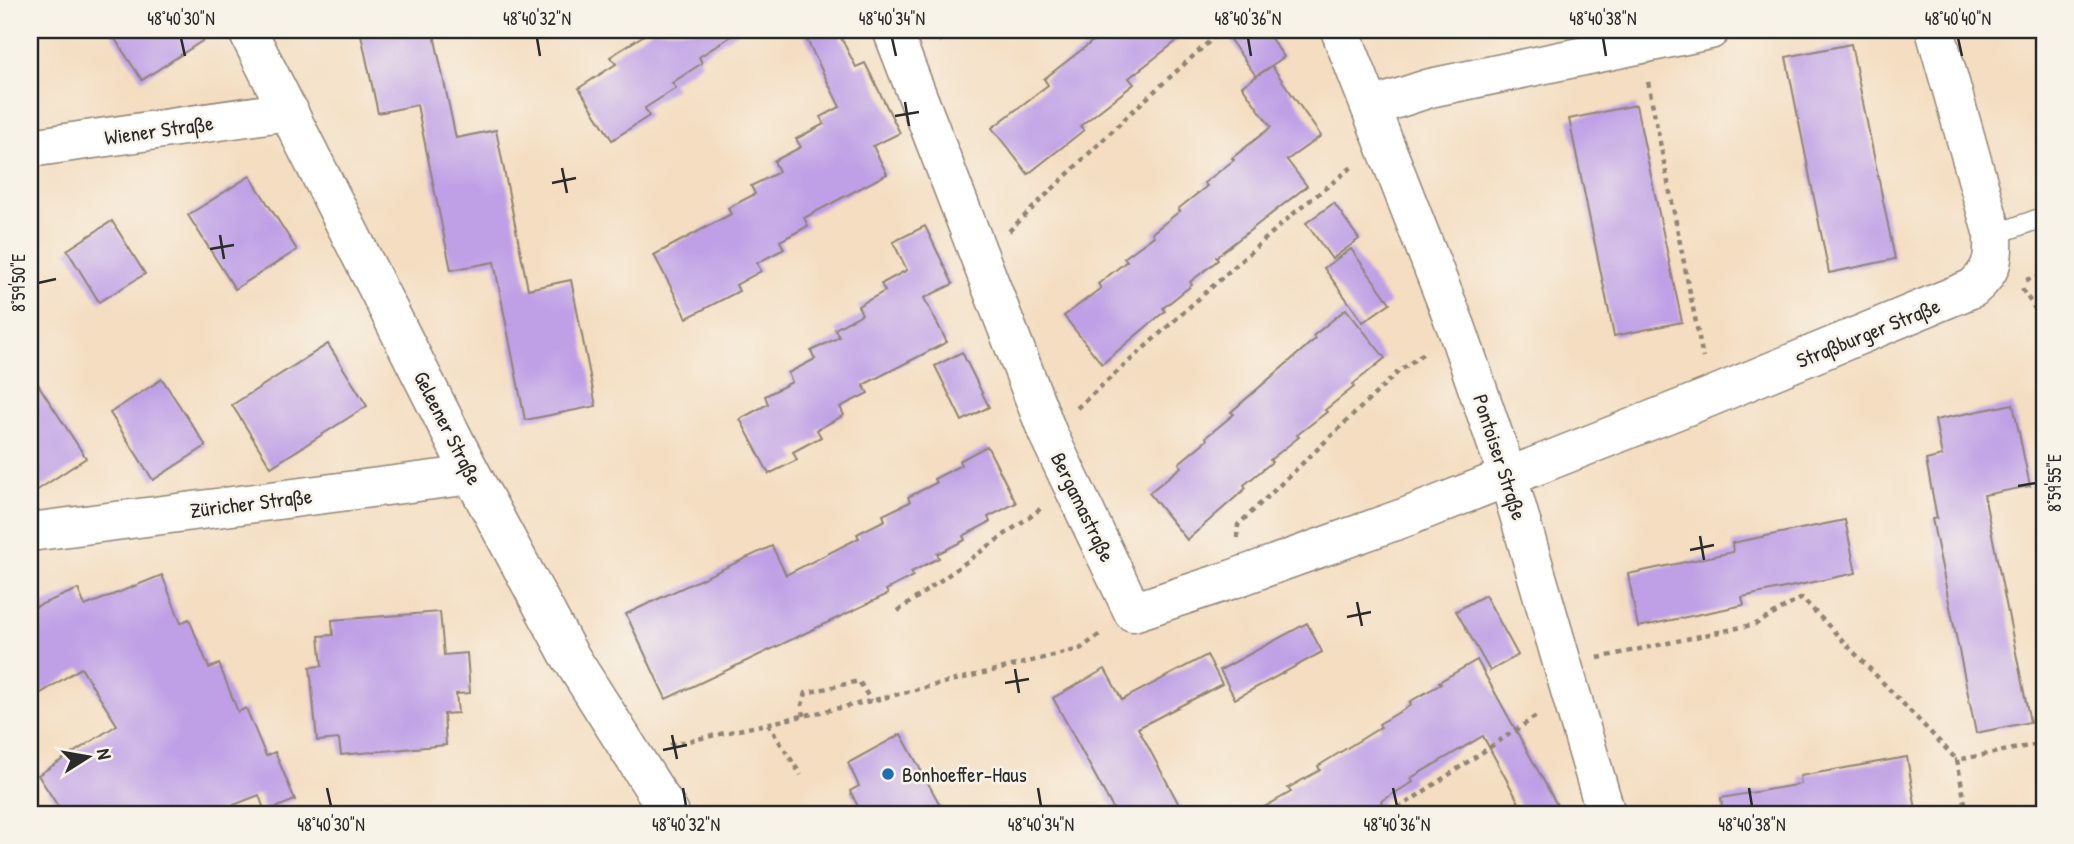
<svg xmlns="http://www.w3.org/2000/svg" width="2074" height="844" font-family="'Patrick Hand',sans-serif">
<rect width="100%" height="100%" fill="#f7f3e8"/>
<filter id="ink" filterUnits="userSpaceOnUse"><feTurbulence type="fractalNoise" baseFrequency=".0143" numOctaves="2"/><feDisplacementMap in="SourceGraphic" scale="14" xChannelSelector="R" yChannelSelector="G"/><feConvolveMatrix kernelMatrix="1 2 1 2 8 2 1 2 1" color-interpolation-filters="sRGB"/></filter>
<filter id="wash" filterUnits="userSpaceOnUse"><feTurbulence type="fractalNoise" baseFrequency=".00686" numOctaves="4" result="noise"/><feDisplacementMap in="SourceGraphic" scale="28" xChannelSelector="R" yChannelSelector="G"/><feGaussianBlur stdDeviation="1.57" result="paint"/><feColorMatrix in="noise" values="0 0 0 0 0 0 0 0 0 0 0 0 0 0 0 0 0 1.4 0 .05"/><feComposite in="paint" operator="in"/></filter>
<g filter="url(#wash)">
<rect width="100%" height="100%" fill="#f4ddc0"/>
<g id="blocks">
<g fill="#bfa0e6">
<polygon points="109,30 219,30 142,80"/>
<polygon points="360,30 433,30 456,138 496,130 528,289 571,280 596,406 525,420 494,262 451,270 417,105 378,113"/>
<polygon points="652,30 741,30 699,57 702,63 672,83 676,88 645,108 649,116 612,140 579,88 616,64 610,57"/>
<polygon points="802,30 837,30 856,67 865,63 900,133 873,146 887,174 804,218 808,226 780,241 784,249 757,263 761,271 736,285 739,291 687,318 654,255 731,214 728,208 755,194 751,186 779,172 774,161 801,147 796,139 824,124 821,117 840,107"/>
<polygon points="1107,30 1191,30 1129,78 1134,84 1080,126 1084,130 1028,174 992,128 1048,85 1044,79"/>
<polygon points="1223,30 1265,30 1284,57 1256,76"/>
<polygon points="1851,44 1895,259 1829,273 1786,57"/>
<polygon points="1272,66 1321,136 1287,160 1307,186 1216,257 1218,260 1190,282 1192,285 1163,308 1165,311 1102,364 1064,316 1101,288 1098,284 1127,261 1124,258 1154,236 1152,233 1180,211 1178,209 1207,186 1204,183 1234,160 1232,158 1271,127 1242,86"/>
<polygon points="1636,105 1682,322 1614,336 1569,119"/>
<polygon points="250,176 297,250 235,289 188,215"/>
<polygon points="1334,203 1359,239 1332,259 1306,223"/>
<polygon points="112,221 145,274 99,302 67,250"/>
<polygon points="925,226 953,284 924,298 947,342 863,385 868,393 840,407 844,415 817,430 821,437 793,452 797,460 769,474 740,419 768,404 765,396 792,382 788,373 815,359 811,351 839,337 835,329 862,314 858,306 885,291 881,284 907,270 893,242"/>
<polygon points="1351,249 1390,303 1363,322 1324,268"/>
<polygon points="1346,309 1385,358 1352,385 1354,387 1325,410 1327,412 1297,435 1299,437 1270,460 1272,462 1244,485 1246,488 1187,540 1149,493 1181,467 1179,463 1207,440 1206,437 1234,414 1231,412 1315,339 1313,336"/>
<polygon points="328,344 367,406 271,467 232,405"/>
<polygon points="962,352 989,407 962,421 935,366"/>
<polygon points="30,372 86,458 30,495"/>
<polygon points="162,379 206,446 153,480 110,413"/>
<polygon points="2013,404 2030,486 1984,495 2030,722 1976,733 1932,519 1937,518 1926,460 1942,456 1935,420"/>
<polygon points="987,446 1016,503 988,517 990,522 963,536 965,540 937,554 939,558 911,572 913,576 886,590 888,594 666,699 626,614 772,546 786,575 859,538 857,534 885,520 883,515 910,502 908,497 936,483 934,479 961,465 959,461"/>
<polygon points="1845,520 1856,573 1742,597 1744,605 1638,627 1628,574 1733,552 1732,543"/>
<polygon points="162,575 181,623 189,619 209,668 219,664 238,712 246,708 266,756 275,752 295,800 265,812 259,795 211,814 63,814 38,775 117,725 81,668 30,700 30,609 78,589 85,606"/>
<polygon points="1485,595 1518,655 1490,671 1456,611"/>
<polygon points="440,612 444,655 467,653 470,693 456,694 458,713 444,714 446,745 341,755 339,739 317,741 310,667 322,666 319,636 333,635 332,620"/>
<polygon points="1307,623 1322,652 1235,699 1220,670"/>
<polygon points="1207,655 1222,684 1138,728 1184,814 1116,814 1053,698 1105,669 1122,700"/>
<polygon points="1477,660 1562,814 1525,814 1483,736 1411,778 1413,782 1381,801 1382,804 1364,814 1252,814 1291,792 1288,788 1320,770 1318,766 1381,727 1379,724 1411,705 1409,702 1441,684 1439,682"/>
<polygon points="901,734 945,814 862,814 850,791 859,786 848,763"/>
<polygon points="1907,757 1916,810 1893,814 1723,814 1721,798 1801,784 1800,776"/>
</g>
</g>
</g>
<g filter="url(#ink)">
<use href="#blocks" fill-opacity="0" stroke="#908476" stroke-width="2"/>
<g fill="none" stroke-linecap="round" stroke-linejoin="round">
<defs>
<polyline id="service" points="1993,235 2044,217"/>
<g id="minor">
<polyline points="247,30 472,475 568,653 670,814"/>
<path d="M892 30 1048 434 1133 612 1233 579 1409 516 1710 397 1973 288C1992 271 1994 261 1993 235L1935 30"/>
<polyline points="1340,30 1457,329 1508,477 1606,814"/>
<polyline points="1372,107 1430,88 1710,30"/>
<polyline points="30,148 289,111"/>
<polyline points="30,532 472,475"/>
</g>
</defs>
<use href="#service" stroke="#908476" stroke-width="22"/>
<use href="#minor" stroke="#908476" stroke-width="41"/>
<g stroke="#908476" stroke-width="4.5" stroke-dasharray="5 5" stroke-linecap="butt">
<polyline points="938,41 951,30"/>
<polyline points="1648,82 1703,358"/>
<polyline points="1009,231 1137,107 1222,30"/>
<polyline points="2026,280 2044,275"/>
<polyline points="2022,289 2044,322"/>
<polyline points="1077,408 1293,214 1352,167"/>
<polyline points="1237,538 1238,525 1397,373 1425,352"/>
<polyline points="898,611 1043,507"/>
<polyline points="1598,658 1756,624 1802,598 1957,760"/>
<polyline points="804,716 802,705 806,693 859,681 871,701"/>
<polyline points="768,724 801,775"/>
<polyline points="670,745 871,701 1080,649 1103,632"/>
<polyline points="1390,814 1538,715"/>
<polyline points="1967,814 1957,760 2044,743"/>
</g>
<use href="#service" stroke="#fff" stroke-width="19"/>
<use href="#minor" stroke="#fff" stroke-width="38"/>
</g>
</g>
<path fill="none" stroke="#2b2b2b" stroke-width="2.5" d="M181 38 185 56M537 38 540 56M892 38 896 56M1248 38 1251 56M1603 38 1606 56M1958 38 1962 56M905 102 909 126M895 116 919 112M562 168 567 193M552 183 576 178M220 235 224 259M210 249 234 245M38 283 56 279M2018 486 2036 483M1700 536 1704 560M1690 550 1714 545M1357 602 1362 626M1347 617 1371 612M1015 669 1019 693M1005 683 1029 679M672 735 677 759M663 750 687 745M327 788 331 806M683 788 686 806M1038 788 1041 806M1393 788 1397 806M1749 788 1752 806"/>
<circle fill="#1f6fb2" stroke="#f7f3e8" stroke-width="2.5" cx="888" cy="774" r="7"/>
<g text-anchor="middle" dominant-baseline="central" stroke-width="5" stroke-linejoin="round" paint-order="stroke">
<g font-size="21" fill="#2b2b2b" stroke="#f7f3e8">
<text transform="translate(159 130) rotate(-8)">Wiener Straße</text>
<text transform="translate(1868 333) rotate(-22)">Straßburger Straße</text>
<text transform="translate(448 428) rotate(63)">Geleener Straße</text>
<text transform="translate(1500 457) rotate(72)">Pontoiser Straße</text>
<text transform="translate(251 503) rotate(-7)">Züricher Straße</text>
<text transform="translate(1083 507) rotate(64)">Bergamastraße</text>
</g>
<g font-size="21" fill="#2b2b2b" stroke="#f7f3e8" text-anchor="start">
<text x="902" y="774">Bonhoeffer-Haus</text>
</g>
</g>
<rect width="2074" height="844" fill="none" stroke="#f7f3e8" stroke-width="77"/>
<g transform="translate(88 757) rotate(79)" stroke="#f7f3e8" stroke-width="5" paint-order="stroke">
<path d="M0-5L12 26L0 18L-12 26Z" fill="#2b2b2b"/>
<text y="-10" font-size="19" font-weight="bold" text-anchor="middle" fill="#2b2b2b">N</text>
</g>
<rect x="38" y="38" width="1998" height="768" fill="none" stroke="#2b2b2b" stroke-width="2.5"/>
<g font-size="18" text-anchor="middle" fill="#2b2b2b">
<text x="181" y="25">48°40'30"N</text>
<text x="537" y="25">48°40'32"N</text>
<text x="892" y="25">48°40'34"N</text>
<text x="1248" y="25">48°40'36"N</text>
<text x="1603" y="25">48°40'38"N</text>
<text x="1958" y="25">48°40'40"N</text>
<text transform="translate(19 283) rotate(-90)" y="6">8°59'50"E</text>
<text transform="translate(2055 483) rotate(-90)" y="6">8°59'55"E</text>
<text x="331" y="831">48°40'30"N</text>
<text x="686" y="831">48°40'32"N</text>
<text x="1041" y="831">48°40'34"N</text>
<text x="1397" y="831">48°40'36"N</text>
<text x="1752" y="831">48°40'38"N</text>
</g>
</svg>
